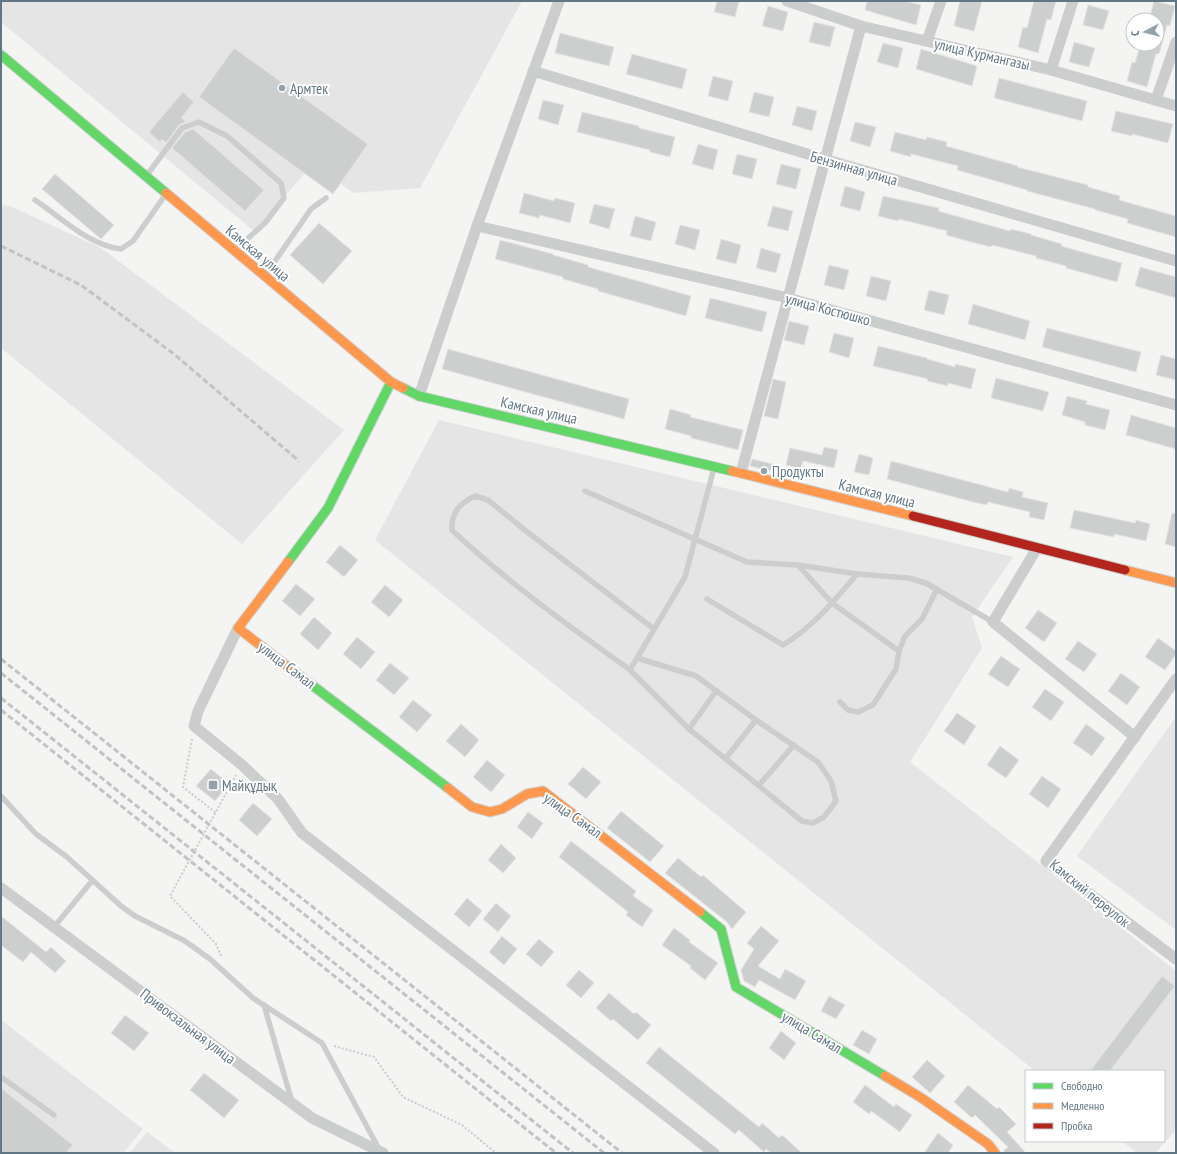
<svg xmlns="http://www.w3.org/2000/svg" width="1177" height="1154" font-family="'PT Sans Narrow',sans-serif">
<rect width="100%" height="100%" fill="#f4f4f2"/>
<g fill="#e4e5e4">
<polygon points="1,1 522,1 420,188 354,193 312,165 254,231 1,22"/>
<polygon points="1,205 10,206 101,248 344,430 242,544 1,348"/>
<polygon points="439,420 1013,557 972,617 982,648 910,762 1176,971 1176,1130 1155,1153 1137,1153 1122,1141 1164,1141 1164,1071 1035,1071 375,540"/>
<polygon points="1176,717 1176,930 1077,856"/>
<polygon points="1,1020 143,1129 123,1153 1,1153"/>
<polygon points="147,1132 175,1153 130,1153"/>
</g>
<g fill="#cdcfcf" stroke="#e3e3e2">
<polygon points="717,1 739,1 735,17 714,12"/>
<polygon points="867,1 905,1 921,5 916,25 865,10"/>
<polygon points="960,1 982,1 974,31 954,26"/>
<polygon points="1034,1 1056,1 1051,20 1047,19 1038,53 1018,47 1023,27 1027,28"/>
<polygon points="1154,1 1175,6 1170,26 1167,25 1159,54 1156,54 1147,87 1127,81 1132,62 1135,63 1139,49 1132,47 1132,44 1157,44 1157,20 1149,20"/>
<polygon points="1088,5 1109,11 1103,30 1083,25"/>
<polygon points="768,6 788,12 783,31 762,26"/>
<polygon points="814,22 835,27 830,47 809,42"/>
<polygon points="560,33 614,47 609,66 555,53"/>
<polygon points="1074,42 1095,48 1089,67 1069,62"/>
<polygon points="883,43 903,48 898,68 877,62"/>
<polygon points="234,48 368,144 333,194 199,97"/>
<polygon points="921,49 977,66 972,86 916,69"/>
<polygon points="632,54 687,69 682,89 626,74"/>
<polygon points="713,76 733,81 728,101 708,96"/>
<polygon points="999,78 1087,101 1082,121 994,98"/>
<polygon points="183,92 194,102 181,118 186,122 179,125 166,143 162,139 160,142 149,132"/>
<polygon points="754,92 774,97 769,117 749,112"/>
<polygon points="543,100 564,105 558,125 538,119"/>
<polygon points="797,106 817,111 812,131 792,125"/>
<polygon points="1116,111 1173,124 1168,143 1132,134 1132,136 1111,131"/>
<polygon points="582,112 639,126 639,128 675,137 670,157 650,152 650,150 577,132"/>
<polygon points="855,122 876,127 870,147 850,141"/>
<polygon points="193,129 264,190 245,211 172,148 185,132"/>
<polygon points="895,132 926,140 927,137 947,142 946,146 1018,166 1017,167 1088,185 1088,187 1120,196 1119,200 1176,216 1176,237 1127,223 1128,219 1095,210 1095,209 1027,191 1027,190 957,170 958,166 911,154 911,157 890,151"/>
<polygon points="698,144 718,150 713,170 692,164"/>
<polygon points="737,154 757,159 752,179 732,174"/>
<polygon points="781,164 801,169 796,189 776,184"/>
<polygon points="55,174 114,225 101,239 42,189"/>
<polygon points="845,186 865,192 860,211 840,206"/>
<polygon points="524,193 554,201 555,198 575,203 570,223 540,215 539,218 519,213"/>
<polygon points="883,196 939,208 938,211 1010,231 1011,229 1031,234 1031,235 1062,244 1061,246 1122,263 1117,282 1066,268 1066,266 1036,258 1036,256 992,245 991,247 971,242 946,235 947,231 899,219 898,221 878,216"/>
<polygon points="594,204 615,209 609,229 589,223"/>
<polygon points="773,206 793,211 788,231 767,226"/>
<polygon points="635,216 656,222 651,241 630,236"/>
<polygon points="319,223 352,251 323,284 290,255"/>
<polygon points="680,225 700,230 695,250 675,244"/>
<polygon points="721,239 741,245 736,264 716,259"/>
<polygon points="500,240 553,254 553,255 588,265 588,267 691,296 686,316 598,291 598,289 563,279 563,277 495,259"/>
<polygon points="761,248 781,254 776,273 756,268"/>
<polygon points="829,265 849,270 844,290 824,285"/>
<polygon points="1140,267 1176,277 1176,298 1135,286"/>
<polygon points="871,276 891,281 886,301 866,296"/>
<polygon points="929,290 949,295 944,315 924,310"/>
<polygon points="710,298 767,312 762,332 705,318"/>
<polygon points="973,304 1030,321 1025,340 968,324"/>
<polygon points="789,321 809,326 804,345 784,340"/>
<polygon points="1047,328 1141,352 1136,372 1042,347"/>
<polygon points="834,333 854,338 849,358 829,352"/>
<polygon points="878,346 927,358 927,359 955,367 955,364 976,369 971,389 948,383 948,386 927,381 928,379 873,366"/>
<polygon points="448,349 629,399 624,419 442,369"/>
<polygon points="1161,355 1176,359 1176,380 1156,375"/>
<polygon points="996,378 1049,392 1043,411 991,398"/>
<polygon points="773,379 786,382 778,419 764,416"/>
<polygon points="1067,396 1087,401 1086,404 1110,410 1105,430 1085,425 1085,422 1062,415"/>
<polygon points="670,409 691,415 690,417 743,430 738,450 691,438 691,436 665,429"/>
<polygon points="1131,415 1176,428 1176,449 1126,435"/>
<polygon points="824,447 838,450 834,468 803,461 801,469 786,465 790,448 822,455"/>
<polygon points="859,454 873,458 869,475 854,472"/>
<polygon points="752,459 773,464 771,471 750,466"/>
<polygon points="891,461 1008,492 1009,488 1023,492 1022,497 1048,503 1044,520 1029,517 1030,512 988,502 987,505 973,502 887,479"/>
<polygon points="1074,510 1135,523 1136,520 1150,524 1146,541 1114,534 1114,537 1070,528"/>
<polygon points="1172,513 1176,514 1176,547 1165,544"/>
<polygon points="340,545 358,560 344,577 326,562"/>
<polygon points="296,584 315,599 300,616 282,601"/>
<polygon points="385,585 403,600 389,617 371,602"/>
<polygon points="1038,610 1057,623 1044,642 1025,628"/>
<polygon points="314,617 332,633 318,650 300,634"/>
<polygon points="357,637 375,652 361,669 343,654"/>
<polygon points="1158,638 1176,651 1176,654 1165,670 1145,657"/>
<polygon points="1078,641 1097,654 1084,672 1065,659"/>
<polygon points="1001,656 1020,669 1008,687 988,674"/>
<polygon points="390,663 409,678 394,695 376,680"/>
<polygon points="1121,673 1140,687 1127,705 1108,691"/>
<polygon points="1045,689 1064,702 1051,721 1032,707"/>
<polygon points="413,700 432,715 417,732 399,717"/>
<polygon points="957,713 976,726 964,745 944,731"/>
<polygon points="461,724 479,740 465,757 446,741"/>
<polygon points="1086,724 1105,738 1092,756 1073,743"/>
<polygon points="1000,746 1019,760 1006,778 987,765"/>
<polygon points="487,760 505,775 491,792 473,777"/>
<polygon points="583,767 601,782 586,799 568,784"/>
<polygon points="211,769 229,784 215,801 196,786"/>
<polygon points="1042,776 1061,789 1048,808 1029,794"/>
<polygon points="253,803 272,819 257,836 239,820"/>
<polygon points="621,811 664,846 650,862 607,828"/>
<polygon points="528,812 543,823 532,839 517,827"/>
<polygon points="571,841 636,891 633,896 653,910 642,927 626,915 628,912 559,857"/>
<polygon points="501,844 516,858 503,873 488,860"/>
<polygon points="678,858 701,877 703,875 746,912 732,929 727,922 665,873"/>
<polygon points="467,898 482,911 469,927 454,914"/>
<polygon points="496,903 511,916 498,932 483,919"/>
<polygon points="1,916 46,952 51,947 66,961 55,973 31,952 23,962 1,945"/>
<polygon points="761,926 779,941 758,966 780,979 785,969 806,981 795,1000 759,980 755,987 744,981 741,970 754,949 747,943"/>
<polygon points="674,928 690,940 689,942 718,963 705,980 690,968 691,966 662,945"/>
<polygon points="502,936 517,949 504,965 489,952"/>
<polygon points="539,939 554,952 541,967 526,954"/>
<polygon points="579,970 594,983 581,998 566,985"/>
<polygon points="1162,976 1175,986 1110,1071 1090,1071"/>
<polygon points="609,993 634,1014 636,1012 651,1025 638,1040 613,1019 611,1021 596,1008"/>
<polygon points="829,996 845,1005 836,1019 821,1011"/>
<polygon points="125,1015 149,1033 134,1051 111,1033"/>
<polygon points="862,1030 877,1039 869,1054 853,1045"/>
<polygon points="781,1031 796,1043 784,1060 769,1048"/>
<polygon points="659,1047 759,1127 762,1123 779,1138 782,1135 802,1153 771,1153 766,1149 764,1152 739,1130 735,1134 646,1063"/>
<polygon points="927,1060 945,1076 930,1093 912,1077"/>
<polygon points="204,1073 239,1100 224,1118 190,1090"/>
<polygon points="865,1085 894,1107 896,1104 912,1115 900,1132 871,1111 869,1114 853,1102"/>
<polygon points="968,1085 997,1109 999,1107 1016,1124 1007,1132 1026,1153 1004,1153 1004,1150 1008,1147 975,1115 972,1118 954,1102"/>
<polygon points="1,1088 73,1145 66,1153 1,1153"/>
<polygon points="938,1133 953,1145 948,1153 924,1153"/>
</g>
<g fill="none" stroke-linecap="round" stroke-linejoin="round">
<defs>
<g id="fast">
<polyline points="1,55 166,193"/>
<polyline points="403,388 419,396 732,471"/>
<polyline points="288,562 328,508 391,382"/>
<polyline points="296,673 448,788"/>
<polyline points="700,912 721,929 736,987 885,1076"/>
</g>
<g id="slow">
<polyline points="166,193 391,382 403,388"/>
<polyline points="732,471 913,516"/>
<polyline points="288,562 238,628 296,673"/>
<polyline points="1125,570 1176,583"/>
<polyline points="448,788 472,807 490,812 502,809 527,794 543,791 700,912"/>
<polyline points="885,1076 920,1097 988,1144 995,1153"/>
</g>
<polyline id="jam" points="913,516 1125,570"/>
</defs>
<use href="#fast" stroke="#cfd1d2" stroke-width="11"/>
<use href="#slow" stroke="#cfd1d2" stroke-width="11"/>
<use href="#jam" stroke="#cfd1d2" stroke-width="11"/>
<g stroke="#cacbcc" stroke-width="2" stroke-dasharray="2 2" stroke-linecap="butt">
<polyline points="192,739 183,787 216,813"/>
<polyline points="221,956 216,944 170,896 236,775"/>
<polyline points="334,1046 374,1057 403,1097 462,1125 496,1153"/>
</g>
<g stroke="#cccdcd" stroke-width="5.5">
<polyline points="147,175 182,128 199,122 227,136 281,183 284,198 265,223 236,249"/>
<path d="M35 200C62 218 88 245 121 249L133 241 166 194"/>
<polyline points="266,274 311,209 326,198"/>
<polyline points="585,491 747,562 798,565 857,574 908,578 926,583 993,622"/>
<polyline points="798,565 832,603 899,651"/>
<path d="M707 599 783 645C813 627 835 600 857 574"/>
<polyline points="637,658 696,676 756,720 818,762 831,781 836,801 824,817 813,823 802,821 689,729 630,670 685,577 714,468"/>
<path d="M630 670C569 626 507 582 452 530 451 512 460 503 475 496L488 500 526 531 654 629"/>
<polyline points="840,702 848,710 858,712 873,705 882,691 896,669 899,651 905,636 922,619 937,589"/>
<polyline points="689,729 716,691"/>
<polyline points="726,758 756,720"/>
<polyline points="759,785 794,745"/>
<polyline points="1,796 36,834 67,857 121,906 135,916 185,941 210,959 253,998 322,1043 379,1149"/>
<polyline points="54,927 92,881"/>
<polyline points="264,1005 292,1102"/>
<polyline points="1,1077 54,1115"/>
</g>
<g stroke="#cccdcd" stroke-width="11">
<polyline points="787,1 861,26 1051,70 1176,106"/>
<polyline points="927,41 941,1"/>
<polyline points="1051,70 1073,1"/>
<polyline points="533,71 824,159 1176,261"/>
<polyline points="1156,100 1176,42"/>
<polyline points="477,226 788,298 1176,405"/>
<polyline points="419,396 477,226 559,1"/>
<polyline points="741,473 861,26"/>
<polyline points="1037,548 993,622 1135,737"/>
<polyline points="238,628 198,711 194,726 242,765 278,799 302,833 714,1153"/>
<polyline points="1176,679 1046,861 1176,959"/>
<polyline points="1,888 312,1118 383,1153"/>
</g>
<use href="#fast" stroke="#63d668" stroke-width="9"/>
<use href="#slow" stroke="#ff974d" stroke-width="9"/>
<use href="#jam" stroke="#b3261e" stroke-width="9"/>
<g stroke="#c1c3c4" stroke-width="3" stroke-dasharray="6 3" stroke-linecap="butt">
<polyline points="1,246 81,285 174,354 299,461"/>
<polyline points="1,659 622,1153"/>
<polyline points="1,673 604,1153"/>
<polyline points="1,698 573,1153"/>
<polyline points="1,710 556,1153"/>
</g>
</g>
<g fill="#94a3ab" stroke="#fff" stroke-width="1.5">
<circle cx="282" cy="88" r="4"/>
<circle cx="764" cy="471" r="4"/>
<rect x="208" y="780" width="10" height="10" rx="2"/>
</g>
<g text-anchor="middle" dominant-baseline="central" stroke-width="4" stroke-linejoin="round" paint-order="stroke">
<g font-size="15" fill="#617785" stroke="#fff">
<text transform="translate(982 54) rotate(13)">улица Курмангазы</text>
<text transform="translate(854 168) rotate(16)">Бензинная улица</text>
<text transform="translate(258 253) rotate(40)">Камская улица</text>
<text transform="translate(828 309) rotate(15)">улица Костюшко</text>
<text transform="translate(539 410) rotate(13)">Камская улица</text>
<text transform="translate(877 493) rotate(14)">Камская улица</text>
<text transform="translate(287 665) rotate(37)">улица Самал</text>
<text transform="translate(573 815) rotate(35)">улица Самал</text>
<text transform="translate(1090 893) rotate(39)">Камский переулок</text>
<text transform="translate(188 1026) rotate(37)">Привокзальная улица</text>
<text transform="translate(812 1032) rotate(31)">улица Самал</text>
</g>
<g font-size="15" fill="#617785" stroke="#fff" text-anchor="start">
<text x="290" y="88">Армтек</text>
<text x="772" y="471">Продукты</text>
<text x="222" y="785">Майқұдық</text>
</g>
</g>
<rect width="1177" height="1154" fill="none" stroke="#617785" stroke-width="4"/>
<rect x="1025" y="1070" width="140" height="72" fill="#ffffff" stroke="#c0c9ce"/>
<rect x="1033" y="1083" width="20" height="6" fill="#63d668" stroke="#c0c9ce"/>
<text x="1061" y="1090" font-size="12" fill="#617785">Свободно</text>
<rect x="1033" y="1103" width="20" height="6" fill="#ff974d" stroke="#c0c9ce"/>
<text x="1061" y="1110" font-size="12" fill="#617785">Медленно</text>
<rect x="1033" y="1123" width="20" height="6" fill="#b3261e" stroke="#c0c9ce"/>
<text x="1061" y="1130" font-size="12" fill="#617785">Пробка</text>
<g transform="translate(1145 32) rotate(263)"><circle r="19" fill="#ffffff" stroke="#c0c9ce"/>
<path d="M0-3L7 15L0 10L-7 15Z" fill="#94a3ab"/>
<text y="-6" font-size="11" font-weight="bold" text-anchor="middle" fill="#617785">С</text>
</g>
</svg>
